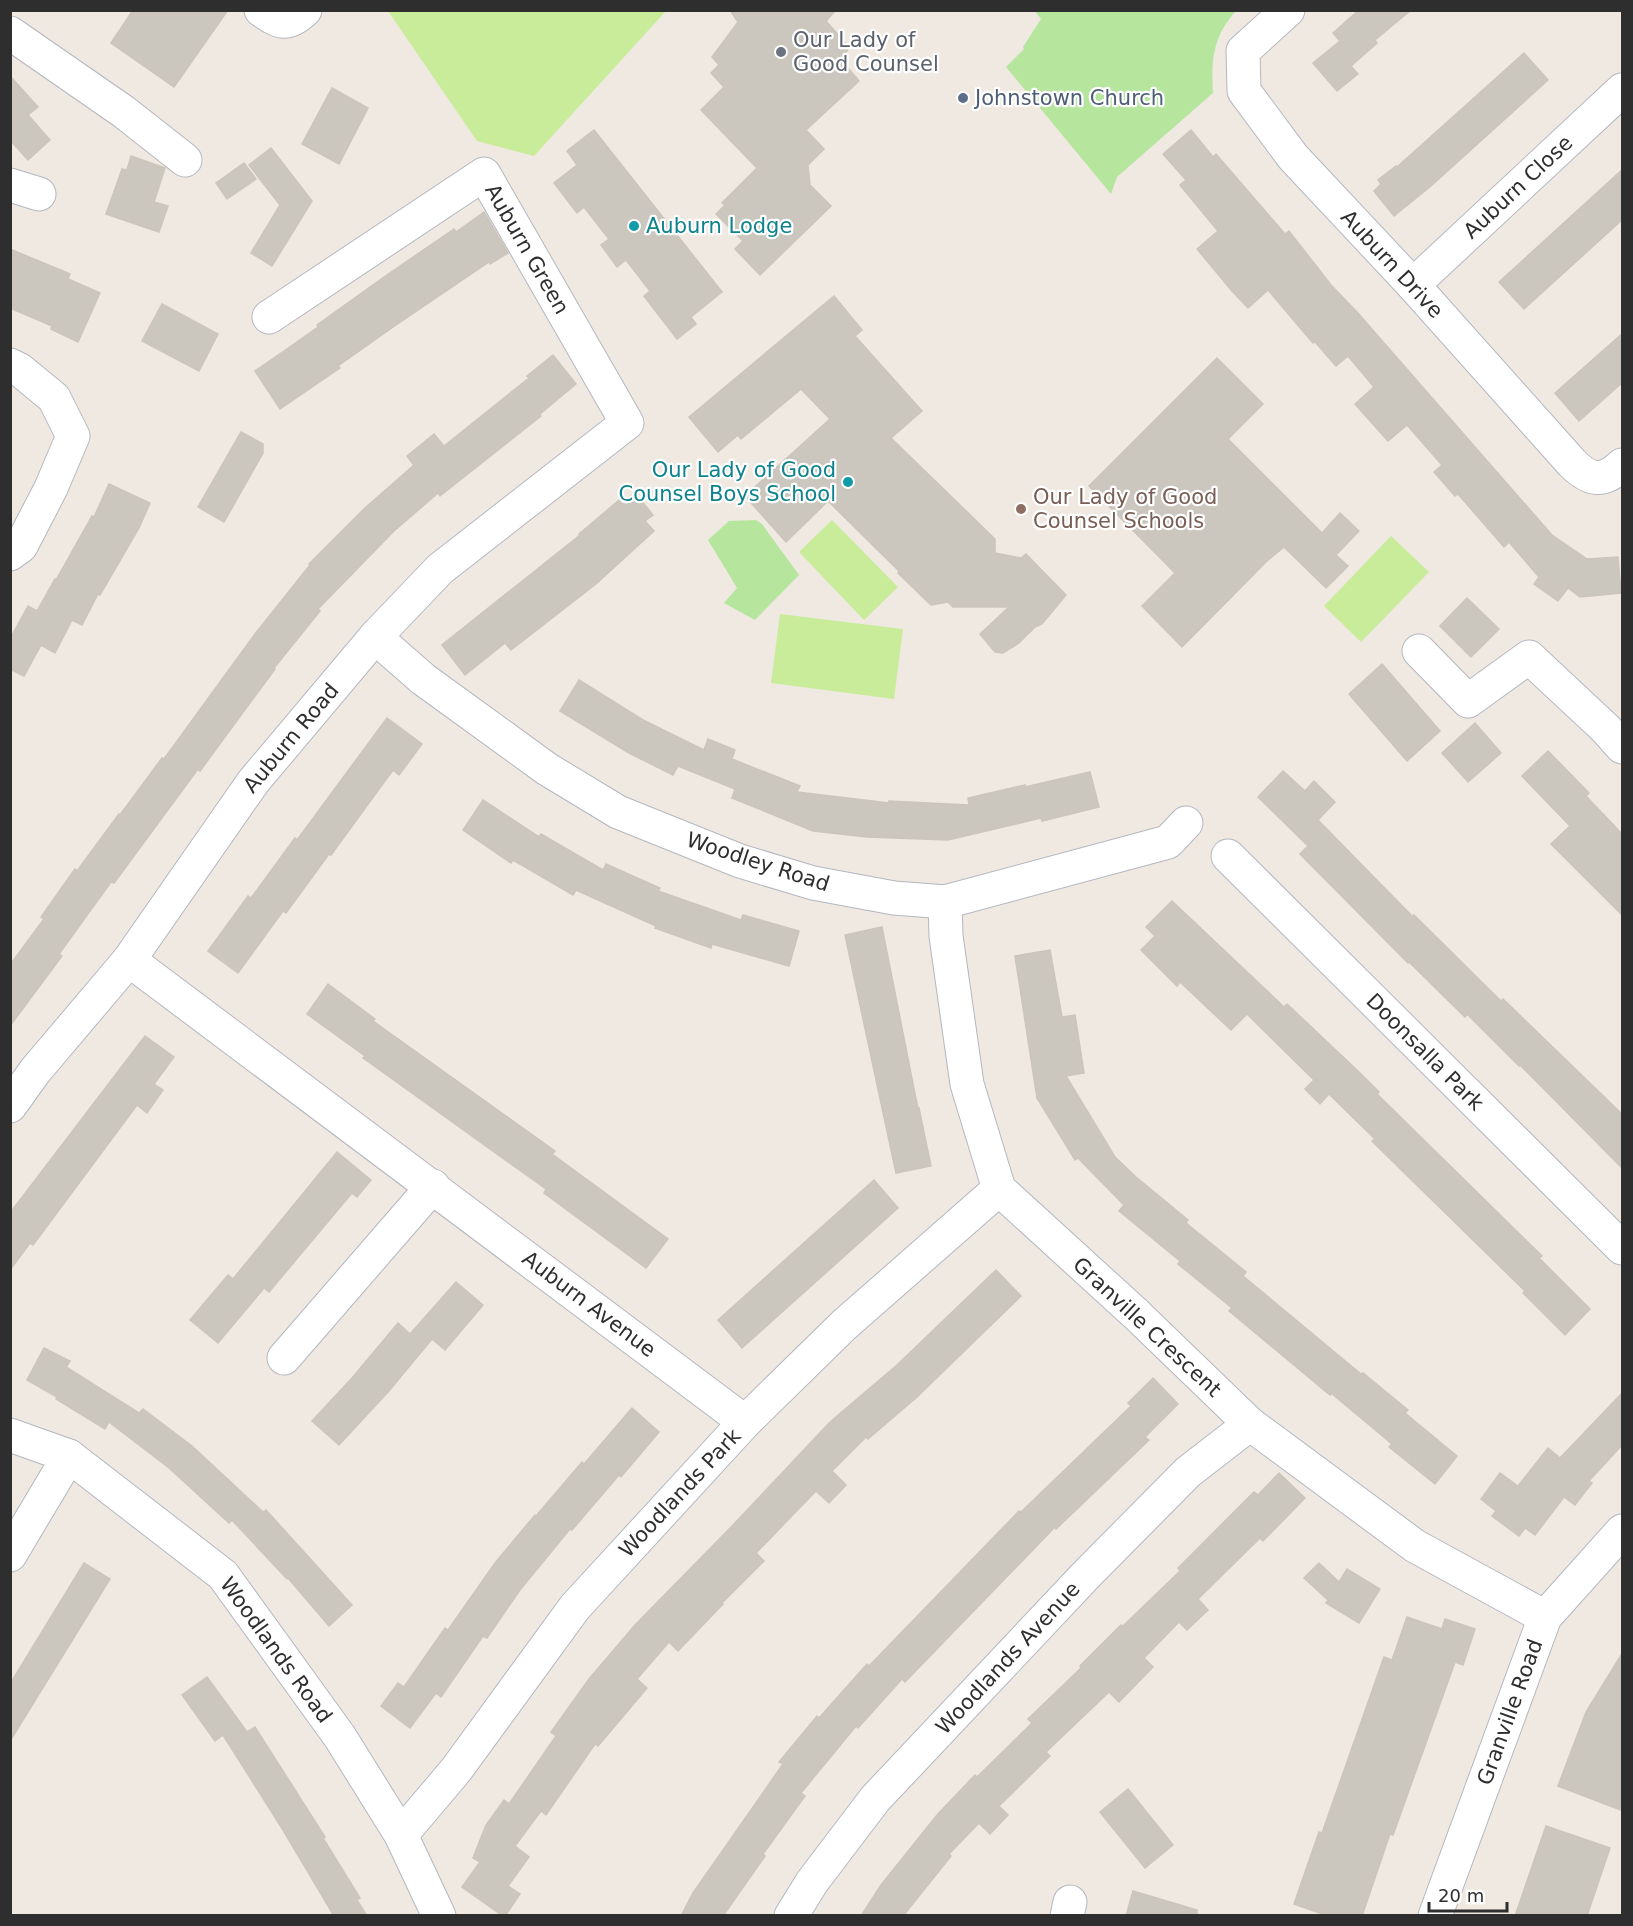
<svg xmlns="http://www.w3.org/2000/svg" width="1633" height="1926" font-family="'DejaVu Sans',sans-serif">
<rect width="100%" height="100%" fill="#efe9e1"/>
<g fill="#b6e59e">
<path d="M1035 11H1236C1213 36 1211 60 1213 93L1117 177 1111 194 1006 67 1024 49 1023 47 1041 19Z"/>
<polygon points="756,520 762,524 799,575 755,620 724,603 737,588 708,540 729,521"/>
</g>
<g fill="#c9ec9a">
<polygon points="388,11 666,11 534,156 477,141"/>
<polygon points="832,520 898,587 864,620 799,552"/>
<polygon points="1391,536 1429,572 1361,642 1324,606"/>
<polygon points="780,614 903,629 894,699 771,683"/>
</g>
<g fill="#cbc7bf" stroke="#cbc5ba" stroke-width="1.5">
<polygon points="133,10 228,10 174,87 111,43"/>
<polygon points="730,10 836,10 826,21 849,47 842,61 859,81 806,130 824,149 808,165 810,185 831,206 760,275 735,249 743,241 716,214 725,205 722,203 757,168 701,110 724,87 711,73 719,65 712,57 738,22"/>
<polygon points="1359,10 1411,10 1375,40 1377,43 1351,66 1358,74 1337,91 1313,63 1340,41 1333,33"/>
<polygon points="1524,53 1548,80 1431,186 1394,216 1374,191 1381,184 1378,180 1396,166 1397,167"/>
<polygon points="10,76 38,107 28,115 50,140 28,160 10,140"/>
<polygon points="332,88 368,108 339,164 302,144"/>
<polygon points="594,130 722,292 691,317 696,324 677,339 644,296 650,291 626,260 617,267 601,245 609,239 584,207 577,213 554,183 577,165 567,151"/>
<polygon points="1191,130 1213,157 1216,154 1285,234 1289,231 1331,285 1357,312 1552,535 1587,559 1618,557 1621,593 1580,597 1568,588 1558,601 1534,584 1539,577 1509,542 1504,547 1458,494 1455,496 1434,472 1442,465 1407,425 1388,441 1355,404 1374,387 1348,356 1336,366 1315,342 1313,343 1268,290 1248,308 1232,291 1197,249 1218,231 1180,185 1186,180 1163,154"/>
<polygon points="271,148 312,201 272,266 251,253 280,205 249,165"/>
<polygon points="131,156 165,168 154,202 168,206 159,232 106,214 122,169 127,170"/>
<polygon points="244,163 256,179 227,199 216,183"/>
<polygon points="1623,169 1623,219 1524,309 1499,282"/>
<polygon points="484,212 508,253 490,264 489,262 396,325 338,366 340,368 280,409 255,371 284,351 318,327 317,325 384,277 454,229 456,232"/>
<polygon points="10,249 70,274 68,279 100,293 78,342 51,329 52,326 10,308"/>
<polygon points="834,296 862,330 855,336 922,411 891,438 995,539 995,553 1021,558 1026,554 1066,595 1042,624 1035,627 1019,643 1003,653 995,652 980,634 1009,607 953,607 948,602 931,605 898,573 899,571 828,501 786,542 745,496 830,419 801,389 741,439 738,435 718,452 689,417"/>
<polygon points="162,304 218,334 199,371 142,341"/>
<polygon points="1623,333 1623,382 1579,421 1555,393"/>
<polygon points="553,355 576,384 540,414 541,416 440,496 438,493 394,531 318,609 320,611 274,668 275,669 200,771 198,769 114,883 111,882 59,954 62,956 10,1026 10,965 44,919 41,917 75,869 77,871 119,814 120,815 162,758 164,759 255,634 310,565 309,564 365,508 414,465 407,456 434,434 444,446 529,378 527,376"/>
<polygon points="1217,358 1263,404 1228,439 1322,533 1340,513 1359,531 1336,555 1348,566 1326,588 1284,547 1267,561 1182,647 1142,606 1175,573 1089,486"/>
<polygon points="241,432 263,444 263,453 224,522 198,507"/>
<polygon points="109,484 150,503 139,528 100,595 98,594 82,625 72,620 55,653 41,645 24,676 10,669 10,639 28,606 37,611 55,579 56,580 92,516 94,517"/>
<polygon points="635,493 653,515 645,521 654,531 596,584 511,650 505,643 465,675 442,645 580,535 579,534 624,496 627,499"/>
<polygon points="1467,598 1499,629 1471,657 1440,626"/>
<polygon points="1382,664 1440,731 1407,761 1349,694"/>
<polygon points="579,680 643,720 704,750 708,739 735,750 732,759 800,786 797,792 889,803 889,801 969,805 968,798 1025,785 1025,787 1090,772 1099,807 1042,821 1041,818 948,840 867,837 813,831 732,798 735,789 678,766 673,775 629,753 560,711"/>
<polygon points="387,718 422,744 399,775 393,770 331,855 329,854 286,913 283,911 238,973 208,951 248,896 251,898 295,838 297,840"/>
<polygon points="1475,723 1501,753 1468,782 1442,753"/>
<polygon points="1548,751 1589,793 1586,796 1623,835 1623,916 1551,844 1570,826 1522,776"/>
<polygon points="1283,771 1305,791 1314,781 1335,802 1318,820 1413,917 1414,915 1501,1001 1503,999 1623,1115 1623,1169 1520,1065 1519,1066 1467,1014 1465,1017 1409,962 1408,963 1300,854 1308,846 1258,797"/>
<polygon points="483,800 539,837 541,834 603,870 606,864 660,888 658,891 741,920 743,915 799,931 789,966 712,944 711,948 655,928 656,926 576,890 573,895 513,860 511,863 463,830"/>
<polygon points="1172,901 1284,1007 1287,1004 1358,1071 1379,1092 1377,1094 1542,1256 1539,1258 1590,1309 1565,1335 1523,1293 1525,1291 1372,1141 1375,1139 1329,1094 1320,1104 1305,1089 1314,1080 1247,1014 1231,1030 1180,982 1177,986 1141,950 1155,936 1146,927"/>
<polygon points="882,927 918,1109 919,1108 931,1166 896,1173 845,935"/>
<polygon points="1050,950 1062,1017 1075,1015 1084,1073 1066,1076 1115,1157 1136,1177 1188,1220 1186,1223 1246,1272 1243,1276 1361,1374 1363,1373 1408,1410 1405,1413 1457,1456 1435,1484 1389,1447 1392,1444 1331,1393 1330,1395 1229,1311 1232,1308 1178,1264 1180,1261 1119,1211 1124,1205 1078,1158 1075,1160 1037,1098 1015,956"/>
<polygon points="328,984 375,1019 373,1021 555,1151 552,1154 668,1239 646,1268 544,1193 546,1189 363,1058 365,1056 307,1014"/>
<polygon points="145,1036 174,1057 154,1084 163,1090 147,1113 137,1105 33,1245 30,1243 10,1270 10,1213"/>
<polygon points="337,1152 371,1180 357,1197 352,1193 269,1292 264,1288 218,1343 190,1320 228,1275 233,1279"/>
<polygon points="874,1180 898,1208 742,1348 718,1320"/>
<polygon points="996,1270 1021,1296 917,1397 868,1439 866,1437 832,1471 846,1485 829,1503 816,1491 756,1553 764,1561 722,1603 723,1604 678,1651 669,1642 637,1679 647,1688 598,1746 595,1744 546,1815 541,1811 515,1846 529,1857 508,1886 520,1894 505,1916 503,1916 462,1887 480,1862 473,1858 486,1825 504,1800 509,1804 556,1736 551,1732 589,1679 635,1625 734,1524 830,1422 897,1365"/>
<polygon points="456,1282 483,1305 445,1350 432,1339 388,1392 339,1445 312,1421 352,1378 398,1323 410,1334"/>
<polygon points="44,1348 70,1361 66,1367 139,1413 143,1409 192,1446 263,1512 266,1510 352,1605 329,1626 288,1578 287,1579 232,1520 229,1523 169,1468 109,1422 105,1429 56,1399 57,1397 27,1380"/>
<polygon points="1153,1378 1178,1404 1145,1437 1149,1440 1056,1529 1055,1527 905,1682 902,1679 858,1728 856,1726 801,1793 805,1796 763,1854 765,1856 723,1916 681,1916 693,1893 783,1764 779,1762 817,1716 819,1718 867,1664 869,1666 1019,1511 1021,1512 1131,1406 1128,1403"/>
<polygon points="1623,1392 1623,1444 1589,1481 1592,1483 1575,1505 1564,1497 1535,1535 1525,1528 1519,1536 1492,1516 1496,1511 1481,1499 1500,1473 1518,1486 1548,1448 1560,1458"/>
<polygon points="632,1408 659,1432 621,1477 619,1475 572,1530 570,1529 520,1590 487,1638 483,1636 441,1697 436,1693 410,1728 381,1706 398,1683 404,1687 445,1628 448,1630 495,1563 535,1515 536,1516 582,1462 584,1464"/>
<polygon points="1279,1473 1305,1498 1263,1541 1260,1538 1198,1599 1208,1610 1187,1630 1179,1622 1144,1658 1153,1667 1119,1702 1109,1692 1046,1752 1050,1756 999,1806 1008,1815 990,1834 979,1823 949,1854 951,1856 903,1916 861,1916 881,1885 937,1815 975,1775 977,1777 1032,1723 1028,1719 1081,1668 1080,1666 1121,1625 1123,1626 1180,1571 1178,1568 1254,1492 1258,1495"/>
<polygon points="84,1563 110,1579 10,1741 10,1684"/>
<polygon points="1319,1563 1339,1582 1347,1569 1380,1589 1359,1623 1326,1603 1328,1600 1304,1578"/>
<polygon points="1407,1617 1442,1629 1445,1619 1475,1629 1463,1665 1455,1662 1393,1835 1390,1834 1362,1916 1328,1916 1294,1904 1319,1832 1322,1833 1384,1657 1392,1660"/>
<polygon points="1623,1652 1623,1811 1558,1786 1586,1712"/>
<polygon points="207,1677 247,1732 255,1727 325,1837 323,1838 360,1898 357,1900 367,1916 334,1916 283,1830 223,1735 215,1741 182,1695"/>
<polygon points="1128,1789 1173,1845 1145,1868 1100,1812"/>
<polygon points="1546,1826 1610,1848 1587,1916 1515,1916"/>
<polygon points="1133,1891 1197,1910 1197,1916 1126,1916"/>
</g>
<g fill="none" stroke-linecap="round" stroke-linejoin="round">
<defs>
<g id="minor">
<path d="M261 10C280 23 287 27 305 10"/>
<path d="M1288 10 1243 51 1244 91 1293 157 1413 285 1572 463C1590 481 1603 483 1622 465"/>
<polyline points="10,33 124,112 185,160"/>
<polyline points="10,185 39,194"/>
<polyline points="1413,285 1622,90"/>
<polyline points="10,365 20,370 54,398 73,436 51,488 21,546 10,554"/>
<polyline points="375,637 423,679 547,769 618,812 740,861 813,883 894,898 945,902 1168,842 1186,823"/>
<polyline points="1419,651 1468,701 1529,657 1606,729 1622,747"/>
<polyline points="1228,856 1622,1248"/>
<polyline points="945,902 946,936 967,1084 999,1189 1136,1314 1250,1424 1415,1546 1545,1617"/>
<polyline points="129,960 745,1422"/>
<polyline points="10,1106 35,1071 129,960 253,782 375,637 440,569 627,423 484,174 269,317"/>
<polyline points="284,1358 433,1186"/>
<polyline points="10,1435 69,1456 223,1575 340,1737 401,1835 439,1916"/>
<polyline points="10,1555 69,1456"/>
<polyline points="401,1835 456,1770 575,1607 745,1422 844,1325 999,1189"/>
<polyline points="791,1916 812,1882 875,1799 1086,1575 1188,1472 1250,1424"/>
<polyline points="1067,1916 1070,1902"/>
<polyline points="1435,1916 1545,1617 1622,1531"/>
</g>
</defs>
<use href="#minor" stroke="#b4b7c1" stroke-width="35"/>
<use href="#minor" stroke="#fff" stroke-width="33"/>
</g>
<circle fill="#6b7280" stroke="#fff" stroke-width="2" cx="781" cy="52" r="6"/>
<circle fill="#5c6f8a" stroke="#fff" stroke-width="2" cx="963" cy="98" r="6"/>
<g fill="#0f9aa8" stroke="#fff" stroke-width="2">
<circle cx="634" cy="226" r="6"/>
<circle cx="848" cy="482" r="6"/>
</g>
<circle fill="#8d6e63" stroke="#fff" stroke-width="2" cx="1021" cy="509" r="6"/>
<g text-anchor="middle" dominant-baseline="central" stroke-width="4.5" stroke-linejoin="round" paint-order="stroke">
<g font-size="21" fill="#5b616d" stroke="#fff" text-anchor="start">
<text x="793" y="40">Our Lady of<tspan x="793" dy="24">Good Counsel</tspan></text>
</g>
<g font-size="21" fill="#4e5e75" stroke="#fff" text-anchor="start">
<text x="975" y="98">Johnstown Church</text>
</g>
<g font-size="21" fill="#2e2e2e" stroke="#fff">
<text transform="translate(1518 187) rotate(-43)">Auburn Close</text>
<text transform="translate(527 249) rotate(60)">Auburn Green</text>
<text transform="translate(1392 264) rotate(47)">Auburn Drive</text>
<text transform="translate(291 738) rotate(-50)">Auburn Road</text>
<text transform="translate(758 862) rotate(18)">Woodley Road</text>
<text transform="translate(1425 1052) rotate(45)">Doonsalla Park</text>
<text transform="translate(589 1304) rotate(37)">Auburn Avenue</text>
<text transform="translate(1147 1327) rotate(43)">Granville Crescent</text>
<text transform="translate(680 1493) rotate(-47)">Woodlands Park</text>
<text transform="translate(276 1650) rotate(54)">Woodlands Road</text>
<text transform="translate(1008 1658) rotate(-47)">Woodlands Avenue</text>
<text transform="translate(1510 1712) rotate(-70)">Granville Road</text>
</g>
<g font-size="21" fill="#0d838f" stroke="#fff" text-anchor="start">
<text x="646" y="226">Auburn Lodge</text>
<text x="836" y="470" text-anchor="end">Our Lady of Good<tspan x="836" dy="24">Counsel Boys School</tspan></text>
</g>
<g font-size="21" fill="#785e54" stroke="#fff" text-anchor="start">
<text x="1033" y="497">Our Lady of Good<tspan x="1033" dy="24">Counsel Schools</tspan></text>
</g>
</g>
<rect width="1633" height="1926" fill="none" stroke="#2e2e2e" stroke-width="24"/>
<path d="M1429 1902v9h78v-9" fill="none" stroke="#2e2e2e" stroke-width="3"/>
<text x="1438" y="1902" font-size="18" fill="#2e2e2e" stroke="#ffffff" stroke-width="4.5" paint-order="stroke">20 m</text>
</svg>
